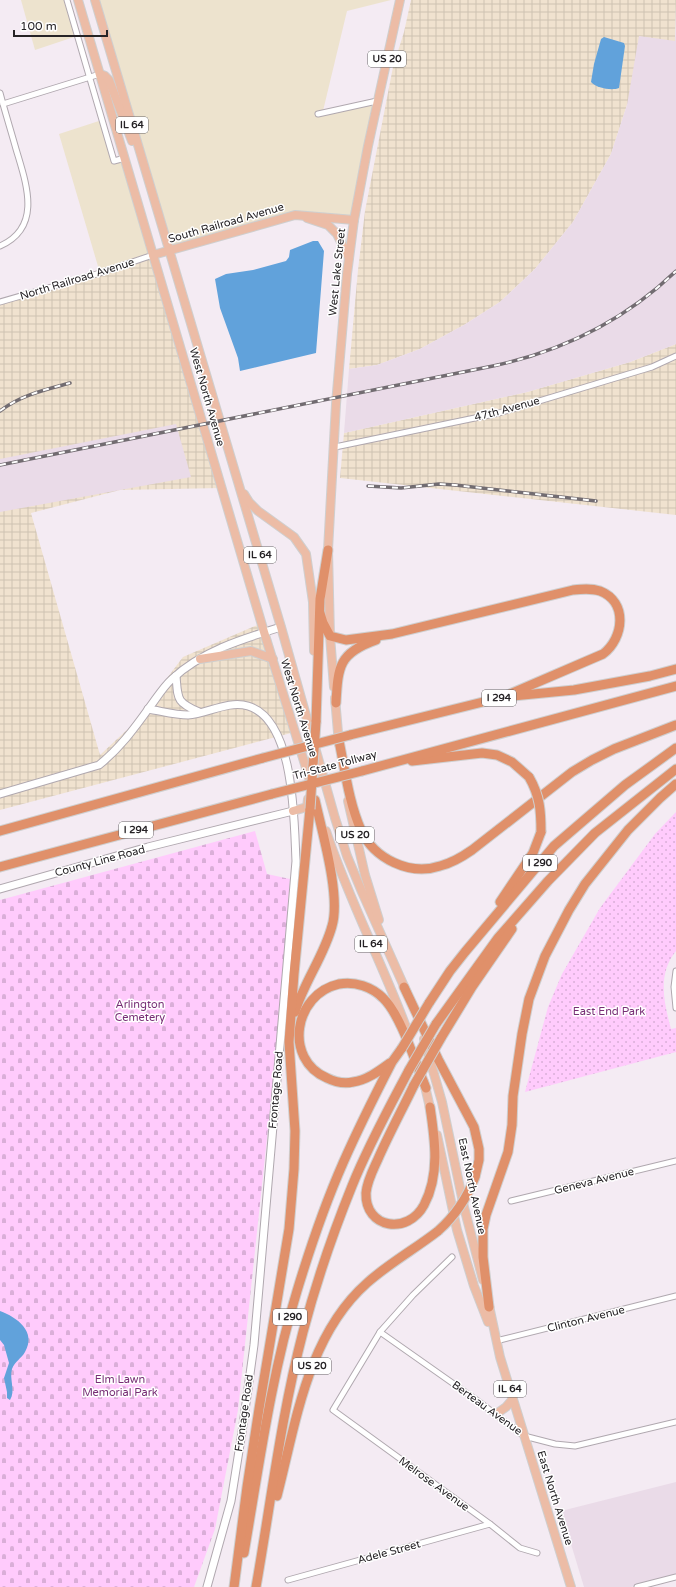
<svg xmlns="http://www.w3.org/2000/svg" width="676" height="1587" font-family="'Varela Round',sans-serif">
<defs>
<pattern id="industrial-grid" width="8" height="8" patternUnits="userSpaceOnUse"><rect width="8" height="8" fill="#f0e2cf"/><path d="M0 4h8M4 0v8" fill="none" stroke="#cec2b2"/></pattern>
<pattern id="cemetery-stones" width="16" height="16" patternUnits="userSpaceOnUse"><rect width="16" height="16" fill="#ffcbfc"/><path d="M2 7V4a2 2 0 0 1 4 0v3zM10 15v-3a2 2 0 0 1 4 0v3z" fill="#daaed8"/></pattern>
<pattern id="park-dots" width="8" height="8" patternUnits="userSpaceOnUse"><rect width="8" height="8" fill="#ffcbfc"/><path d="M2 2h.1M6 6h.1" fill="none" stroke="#daaed8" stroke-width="1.8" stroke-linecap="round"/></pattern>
</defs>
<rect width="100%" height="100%" fill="#f4ebf3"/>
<g fill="#ede3ce">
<polygon points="21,0 67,0 77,36 35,50"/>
<polygon points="95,0 391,0 347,11 322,115 377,103 354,220 309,215 169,250"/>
<polygon points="102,120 114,160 125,158 153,255 100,273 59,134"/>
</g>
<g fill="url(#industrial-grid)">
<polygon points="411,0 676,0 675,41 627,105 611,154 573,222 535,269 500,302 464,325 420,349 377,365 349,369 358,270 365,211 393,67 404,32"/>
<polygon points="153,255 222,488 120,490 31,513 100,755 130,727 183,657 262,623 295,732 0,810 0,302"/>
<polygon points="676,344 676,515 340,478 344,433 527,392 630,362"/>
</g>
<g fill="#eadbe8">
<polygon points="676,28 676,344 630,362 527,392 344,433 349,369 377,365 420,349 464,325 500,302 535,269 573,222 611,154 627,105 639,36 675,41"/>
<polygon points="176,424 191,477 0,512 0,459"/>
<polygon points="676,1482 676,1576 631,1587 584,1587 561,1511"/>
</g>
<polygon fill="url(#cemetery-stones)" points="255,831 267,874 290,879 277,1044 238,1410 215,1529 194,1587 0,1587 0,900"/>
<path fill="url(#park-dots)" d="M676 812V951C657 974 664 1003 671 1029L676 1028V1052L525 1092 548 1007 562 974 600 908 655 834Z"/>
<g fill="#61a2db">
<path d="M604 37 624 43 625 46 619 88C612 91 596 88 591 82L594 64 601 39Z"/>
<polygon points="313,241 318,241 324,251 316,353 240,371 238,358 220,308 215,279 226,274 253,270 286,261 289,257 290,250"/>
<path d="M0 1311C17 1317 37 1332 25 1352 21 1359 15 1361 12 1369 9 1379 16 1391 10 1400L7 1398V1392L4 1378 9 1363 4 1345 0 1340Z"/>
</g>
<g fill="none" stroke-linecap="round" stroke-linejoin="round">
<defs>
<g id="street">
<polyline points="67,0 114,161 125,158"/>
<path d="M0 93C5 112 11 131 16 149 26 183 43 227 0 246"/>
<polyline points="3,104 100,74"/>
<polyline points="318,114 377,101"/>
<polyline points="0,302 100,273 153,255"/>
<polyline points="335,447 499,413 652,367 676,356"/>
<polyline points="676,971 674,987 676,1008"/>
<polyline points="511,1201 676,1161"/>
<polyline points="452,1257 413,1295 380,1332 333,1410 490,1524 520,1548 537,1553"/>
<polyline points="380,1332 478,1401 524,1436 555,1444 575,1446 676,1422"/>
<polyline points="496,1341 676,1296"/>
<polyline points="288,1580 490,1524"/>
<polyline points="637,1587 676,1577"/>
</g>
<g id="secondary">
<path d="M176 676C178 699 176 702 199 712"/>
<path d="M148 709C161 711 175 715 188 715 207 714 228 700 248 706 295 720 294 821 296 861L254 1345 242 1432 231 1501 207 1587"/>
<path d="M0 794 99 765C119 749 134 729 149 708 156 699 163 687 172 679 202 651 242 639 281 627"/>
<polyline points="0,889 148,847 293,811"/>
</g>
<g id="primary">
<polyline points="78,0 264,632 311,784"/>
<polyline points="95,0 281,627 335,818 347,856 362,892 407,993"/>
<polyline points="100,74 105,76 109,80 132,141"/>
<polyline points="307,218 328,225 337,234 349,258"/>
<polyline points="153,255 295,215 354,220"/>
<polyline points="244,494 249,502 258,511 294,537 306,554 313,602 314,651"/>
<polyline points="200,659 251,651 273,659"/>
<polyline points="334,687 330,636 328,550 336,404 347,274 354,220 368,146 400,0"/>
<polyline points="335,698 339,744"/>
<polyline points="348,801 365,875 379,920"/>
<polyline points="293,811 307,807 308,799"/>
<path d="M326 831C349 901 384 966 409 1035"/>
<polyline points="424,1039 442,1102 464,1207 483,1280"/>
<polyline points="424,1082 431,1112"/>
<polyline points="437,1135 457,1230 474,1286 488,1322"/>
<polyline points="488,1301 500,1357 571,1587"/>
<polyline points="496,1414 506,1407 513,1399"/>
</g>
<g id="highway">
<path d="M320 613 323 623 330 636 346 640 392 634 573 590C582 589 591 588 600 591 628 602 624 638 603 654L503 697"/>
<path d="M336 703C338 666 339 653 376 640"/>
<polyline points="316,722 320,599 328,550"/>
<polyline points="350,735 503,697 574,690 650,676 676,669"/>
<path d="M339 741C345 770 349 803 361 830 374 859 410 876 440 866 452 863 462 857 472 850L572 772 592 760 614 749 676 725"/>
<polyline points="412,761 482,753 497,755 512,762 529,777"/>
<polyline points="362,771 676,686"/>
<polyline points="0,831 263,758"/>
<polyline points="0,867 272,794"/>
<polyline points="500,902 533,853 541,832"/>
<polyline points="404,987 438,1059 474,1127 479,1149 479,1160 475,1177"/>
<polyline points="429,1003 450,971 465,952 554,846 625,785 676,748"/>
<path d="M295 1012C304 982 324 956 332 926 341 896 322 832 315 800"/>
<polyline points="436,1024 498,938 548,881 595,833 676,769"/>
<polyline points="441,1038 472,987 512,929"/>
<path d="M390 1063C379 1071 367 1080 353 1082 344 1084 335 1082 327 1078 283 1059 294 994 339 984 355 981 372 987 383 998 401 1015 416 1065 426 1088"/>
<path d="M414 1085C402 1110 389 1134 378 1159 373 1170 367 1181 366 1193 365 1229 408 1235 424 1205 440 1175 435 1140 430 1107"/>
<polyline points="489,1307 483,1257 483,1229 486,1215 508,1152 512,1125 513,1096 522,1034 529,999 545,956 569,910 585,884 628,830 660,798 676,784"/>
<path d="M277 1496C296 1423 307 1336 367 1283 388 1264 415 1249 438 1231"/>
<path d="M244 1553C259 1466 271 1376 297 1291 310 1248 325 1204 343 1163 358 1129 375 1095 392 1062L402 1048"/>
<polyline points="234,1587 247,1487 259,1409 289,1229 294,1169 295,1131 289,1042 294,974 310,809"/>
<path d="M256 1587C271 1502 281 1416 303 1332 316 1283 333 1233 352 1186 368 1146 389 1108 409 1070"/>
</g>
</defs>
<use href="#street" stroke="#b0a8af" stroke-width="7"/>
<use href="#secondary" stroke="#b0a8af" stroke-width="9"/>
<use href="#primary" stroke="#cfcfcf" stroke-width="10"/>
<use href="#highway" stroke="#cfcfcf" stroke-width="11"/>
<use href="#street" stroke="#fff" stroke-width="5"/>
<use href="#secondary" stroke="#fff" stroke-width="7"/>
<use href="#primary" stroke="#ecbca6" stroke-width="8"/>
<use href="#highway" stroke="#e0906a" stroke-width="9"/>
<defs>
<g id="rail">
<path d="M0 411C21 395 44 390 70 383"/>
<path d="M0 465 493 366C563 351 625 320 676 271"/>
<polyline points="368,486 401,488 439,484 455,485 596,501"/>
</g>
</defs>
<use href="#rail" stroke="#726c71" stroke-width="3.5"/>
<use href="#rail" stroke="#fff" stroke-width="2" stroke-dasharray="6" stroke-linecap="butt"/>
<defs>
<g id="highway-bridge">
<polyline points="263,758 350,735"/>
<path d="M529 777C540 796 541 811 541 832"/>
<polyline points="272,794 362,771"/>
<polyline points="310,809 316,722"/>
<polyline points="402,1048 429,1003"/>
<polyline points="409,1070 436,1024"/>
<polyline points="414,1085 441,1038"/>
<path d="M438 1231C455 1216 467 1198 475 1177"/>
</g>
</defs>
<use href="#highway-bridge" stroke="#cfcfcf" stroke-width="11" stroke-linecap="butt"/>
<use href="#highway-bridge" stroke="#e0906a" stroke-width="9"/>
</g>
<g text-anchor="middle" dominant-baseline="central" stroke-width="3" stroke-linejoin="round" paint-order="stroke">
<g fill="#fff" stroke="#676567" stroke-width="1">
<rect x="368" y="51" width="38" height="16" rx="3"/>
<rect x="116" y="117" width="32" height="16" rx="3"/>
<rect x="244" y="547" width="32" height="16" rx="3"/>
<rect x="482" y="690" width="34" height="16" rx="3"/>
<rect x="119" y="822" width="34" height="16" rx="3"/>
<rect x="336" y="827" width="38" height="16" rx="3"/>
<rect x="523" y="855" width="34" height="16" rx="3"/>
<rect x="355" y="936" width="32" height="16" rx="3"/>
<rect x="273" y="1309" width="34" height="16" rx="3"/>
<rect x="293" y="1358" width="38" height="16" rx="3"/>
<rect x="494" y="1381" width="32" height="16" rx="3"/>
</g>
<g font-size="10" font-weight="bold" fill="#262326">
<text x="387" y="59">US 20</text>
<text x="132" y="125">IL 64</text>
<text x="260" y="555">IL 64</text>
<text x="499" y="698">I 294</text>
<text x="136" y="830">I 294</text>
<text x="355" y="835">US 20</text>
<text x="540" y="863">I 290</text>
<text x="371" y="944">IL 64</text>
<text x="290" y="1317">I 290</text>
<text x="312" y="1366">US 20</text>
<text x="510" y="1389">IL 64</text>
</g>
<g font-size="11" fill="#262326" stroke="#fff">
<text transform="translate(226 223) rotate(-16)">South Railroad Avenue</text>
<text transform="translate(337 272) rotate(-84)">West Lake Street</text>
<text transform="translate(77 279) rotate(-17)">North Railroad Avenue</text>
<text transform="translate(207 397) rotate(74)">West North Avenue</text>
<text transform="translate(507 409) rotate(-15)">47th Avenue</text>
<text transform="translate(299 708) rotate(73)">West North Avenue</text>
<text transform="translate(335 765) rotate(-15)">Tri-State Tollway</text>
<text transform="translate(100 861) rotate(-15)">County Line Road</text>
<text transform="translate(276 1090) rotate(-85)">Frontage Road</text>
<text transform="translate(594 1181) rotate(-14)">Geneva Avenue</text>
<text transform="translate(472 1186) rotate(78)">East North Avenue</text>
<text transform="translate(586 1319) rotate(-14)">Clinton Avenue</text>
<text transform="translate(487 1408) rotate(36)">Berteau Avenue</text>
<text transform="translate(244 1413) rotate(-82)">Frontage Road</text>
<text transform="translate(434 1484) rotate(36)">Melrose Avenue</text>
<text transform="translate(555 1498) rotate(73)">East North Avenue</text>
<text transform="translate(389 1552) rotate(-15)">Adele Street</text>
</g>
<g font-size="11" fill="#772d75" stroke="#fff">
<text x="140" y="1004">Arlington<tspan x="140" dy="13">Cemetery</tspan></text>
<text x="609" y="1011">East End Park</text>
<text x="120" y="1379">Elm Lawn<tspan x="120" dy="13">Memorial Park</tspan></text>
</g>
</g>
<path d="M14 30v6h93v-6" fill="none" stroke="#262326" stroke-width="2"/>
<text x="20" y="30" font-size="12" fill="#262326" stroke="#ffffff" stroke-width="3" paint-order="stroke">100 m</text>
</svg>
